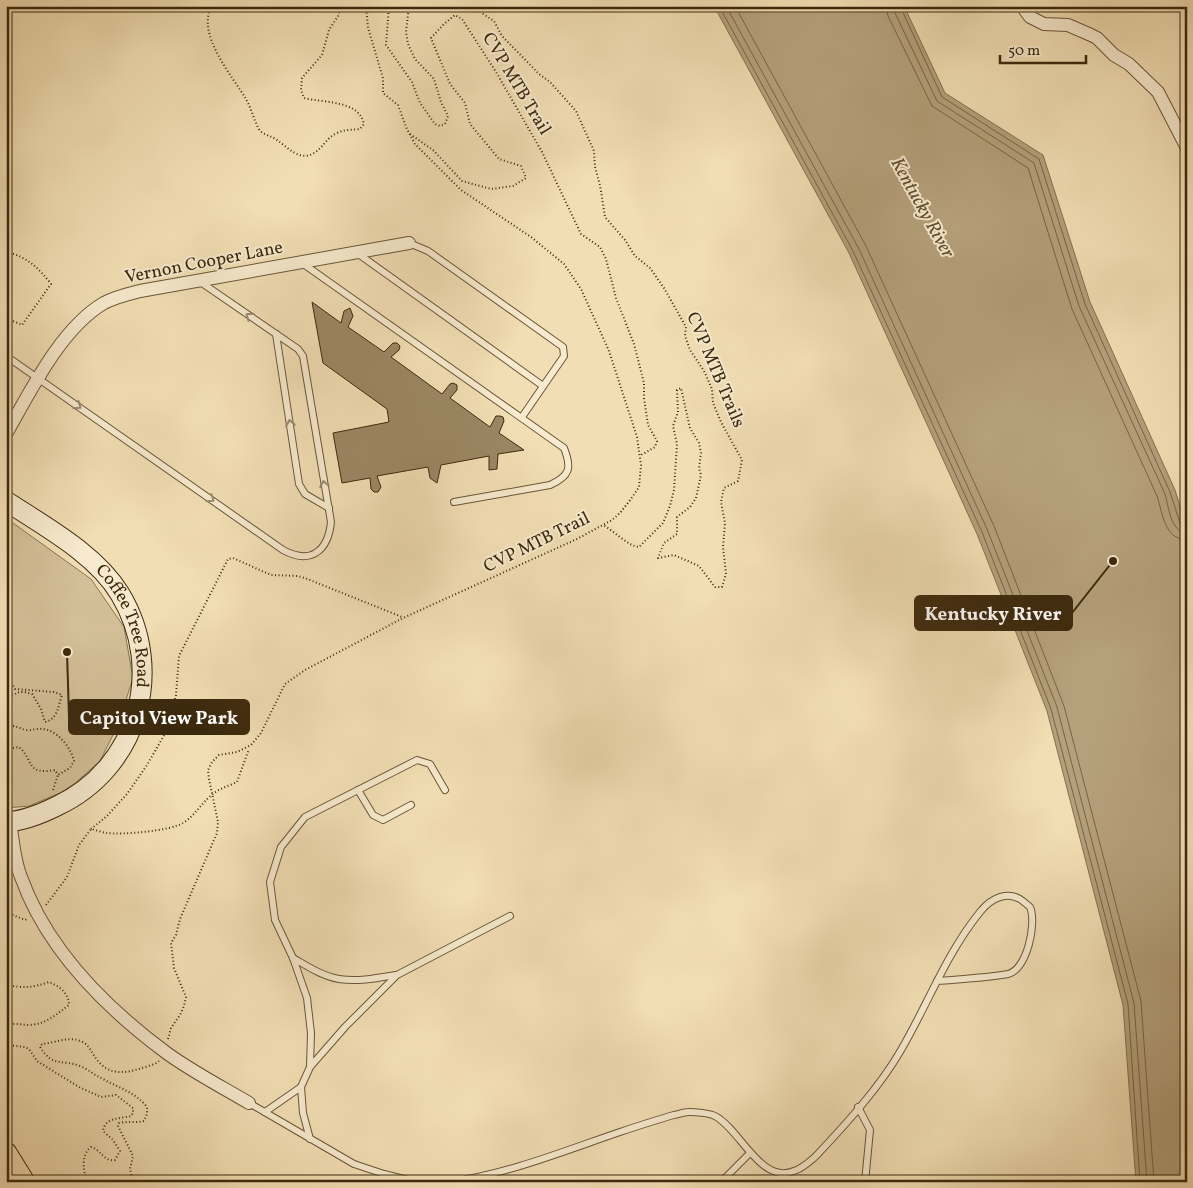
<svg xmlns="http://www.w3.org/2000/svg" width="1193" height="1188" font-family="Vollkorn,serif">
<rect width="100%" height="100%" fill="#f2deb4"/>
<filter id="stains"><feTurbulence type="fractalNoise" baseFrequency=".004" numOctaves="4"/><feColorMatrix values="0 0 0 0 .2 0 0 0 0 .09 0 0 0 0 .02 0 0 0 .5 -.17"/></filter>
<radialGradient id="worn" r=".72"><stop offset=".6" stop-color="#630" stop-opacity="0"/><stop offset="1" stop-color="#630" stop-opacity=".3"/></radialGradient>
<polygon fill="#d3bf98" stroke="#887452" points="6,518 91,579 124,627 133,678 118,725 100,761 74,784 60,793 29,806 6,808"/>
<polygon fill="#b4a07b" stroke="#84704f" points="714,6 904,6 945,93 1043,155 1090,302 1175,490 1187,529 1187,1182 1136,1182 1123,1005 1047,711 977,534 849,253"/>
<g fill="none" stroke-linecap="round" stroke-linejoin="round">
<g stroke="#786444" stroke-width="1">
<polyline points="719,6 853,251 982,532 1051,709 1128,1004 1140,1182"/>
<polyline points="726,6 859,249 987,529 1057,707 1134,1003 1147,1182"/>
<polyline points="735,6 866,246 994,526 1064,706 1141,1001 1154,1182"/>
<path d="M886 6 888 16 932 106 1028 168 1072 309 1157 496C1163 514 1164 539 1187 540"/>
<path d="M894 6 895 13 937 101 1034 163 1079 306 1165 494C1169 507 1170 532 1187 533"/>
<polyline points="900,6 942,97 1039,159 1085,304 1170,492 1180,523 1183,526 1187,526"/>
</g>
</g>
<polygon fill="#9b8764" stroke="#3c290d" points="312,302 341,323 344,311 350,308 353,316 348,327 384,352 393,343 397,343 400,346 399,350 391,357 442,394 450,384 453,383 457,385 457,390 450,398 490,427 496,416 500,416 503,417 504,421 499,433 524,450 498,454 497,469 489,470 489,456 441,465 437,483 430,478 428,467 377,476 381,487 378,492 374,492 371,489 370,478 342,483 333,433 389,422 387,409 323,363"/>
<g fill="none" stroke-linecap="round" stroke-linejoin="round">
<defs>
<g id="lane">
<polyline points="409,243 428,251 563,347 564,356 522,417"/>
<polyline points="357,253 543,386"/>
<path d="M302 263 564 448C572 468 570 476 550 485L454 502"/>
<polyline points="276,334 299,484 305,494 329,508"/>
<path d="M6 356 283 550C311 565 328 551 331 522L303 356 298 349 199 281"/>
<polyline points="358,790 373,815 383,820 411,805"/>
<path d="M293 958C307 966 322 976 339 979 358 982 378 978 396 975"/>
<polyline points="310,1067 311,1033 307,998 293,958 275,920 270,882 281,847 305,817 417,760 430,764 445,790"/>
<polyline points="301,1087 310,1067 345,1027 397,975 510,916"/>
<polyline points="249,1103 354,1164 384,1174 412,1181 439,1182"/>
<polyline points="858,1107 870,1130 865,1182"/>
<polyline points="265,1112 301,1087 303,1113 310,1139"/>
<path d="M449 1182C508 1174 564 1151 620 1132 638 1126 656 1120 674 1115 679 1114 684 1112 689 1112 695 1112 709 1113 715 1116 740 1129 761 1185 794 1171 803 1168 809 1162 816 1156 845 1125 880 1087 901 1050 928 1004 946 954 980 912 991 898 1009 889 1024 902 1025 903 1029 906 1030 907 1037 923 1027 970 1008 974 985 978 961 979 937 981"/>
<polyline points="721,1182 750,1153"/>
</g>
<g id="street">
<polyline points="1022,6 1030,17 1044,24 1068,25 1091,35 1097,38 1114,55 1129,64 1158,92 1187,148"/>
<path d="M6 434C30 392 61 328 104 303 115 297 128 294 140 291L409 243"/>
<path d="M10 821C13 840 14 860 21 877 47 950 107 1009 168 1054 193 1072 222 1087 249 1103"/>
</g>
<g id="secondary">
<path id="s1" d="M6 501C44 526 96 554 120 594 166 670 138 768 57 806 41 814 24 821 6 822"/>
</g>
<polyline id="primary" points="6,1153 24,1182"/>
</defs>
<use href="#lane" stroke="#6a5637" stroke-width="8"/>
<use href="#street" stroke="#6a5637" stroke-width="14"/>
<use href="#secondary" stroke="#3c290d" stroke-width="21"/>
<use href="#primary" stroke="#3c290d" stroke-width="23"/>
<g stroke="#3c290d" stroke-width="2" stroke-dasharray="1 2.5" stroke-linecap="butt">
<path d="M212 6C195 33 233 77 246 99 252 110 254 121 260 131 265 135 271 136 277 140 287 147 300 162 314 153 323 148 326 138 337 133 345 129 352 130 360 129L364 124C359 100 324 103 304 98L301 90 302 78 322 55 329 30 338 16 341 6"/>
<polyline points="267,6 274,6"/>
<polyline points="389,6 386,45 412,82 420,103 435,124 440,126 445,124 448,116 441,102 434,79 415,59 408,44 406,32 409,6"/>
<path d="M471 6 494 21 502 36 539 74 550 82 576 111 594 151 595 167 600 185 605 217 625 240 635 256 650 268 664 288 686 327 685 336 690 350 704 371 712 389 713 403 721 422 742 460 738 481 724 488 721 502 725 523 723 547 726 574 722 587H715L699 566 674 555 658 558 664 543 677 534V517L690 507 696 498 701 475 699 468 701 453 699 443 690 428 681 388 677 390 678 412 673 426 677 444 674 490 670 506 663 523 639 547C628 546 614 531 603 525"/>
<polyline points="410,134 433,150 462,181 491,189 513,186 526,178 521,166 499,159 470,124 465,103 450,84 431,38 444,24 455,15 462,19 496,72 542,152 581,234 600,247 606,259 616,298 634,344 644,383 644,398 648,425 657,441 655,447 641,455"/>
<path d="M6 252C26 256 39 268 51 284L22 325 6 318"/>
<path d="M6 679 11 681 15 689 54 692 62 695C58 706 58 719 45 722L41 709 32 694C16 689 19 694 6 698"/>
<path d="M6 726C16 725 18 728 26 730 31 731 37 728 42 729 56 729 71 747 74 761L70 768 58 775"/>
<path d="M6 749 19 747C35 761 25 775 55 770L58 775"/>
<polyline points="53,790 58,775"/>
<polyline points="91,829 107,816 127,794 147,765 166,732 176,695 179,656 228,559 233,558 271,575 297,576 305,578 402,617"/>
<path d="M46 905 67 877 79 845 91 829C96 830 101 832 106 833 122 835 170 831 183 823 196 815 201 803 213 794 220 788 229 786 237 782L249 749"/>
<polyline points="6,912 25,920 27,919"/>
<path d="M6 985C23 988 33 988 49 982 59 986 69 993 69 1005 57 1014 46 1024 30 1025 22 1025 15 1022 6 1026"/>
<polyline points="168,1039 171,1028 180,1015 184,1006 186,997 174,968 171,943 176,935 180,919 217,833 218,822 209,779 208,770 212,762 219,755 237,752 251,745 261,733 285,684 305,670 403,618 577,539 612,520 620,513 631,499 639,487 641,465 637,437 609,351 581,289 564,264 531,237 461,190 415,144 406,127 398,105 383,93 383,78 368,28 366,6"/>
<path d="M6 1045 25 1047 29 1049 37 1061 79 1087 101 1097 116 1095 133 1108V1113L131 1116C120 1119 105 1117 103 1131L113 1140 120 1151 115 1160C104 1162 101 1150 91 1147 81 1154 83 1171 87 1182"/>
<path d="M133 1182 130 1169 133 1156 118 1126 119 1123C128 1121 136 1123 144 1121L147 1114V1107C135 1092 117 1087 101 1078 94 1075 88 1069 80 1066 62 1059 53 1068 40 1047L42 1044C55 1043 68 1036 80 1041 87 1043 90 1049 93 1054 110 1082 131 1071 155 1064L159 1061"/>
</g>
<use href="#lane" stroke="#f7eace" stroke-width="6"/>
<use href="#street" stroke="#f7eace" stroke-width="12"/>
<use href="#secondary" stroke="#f7eace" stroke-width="19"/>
<use href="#primary" stroke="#f2deb4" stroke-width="21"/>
</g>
<defs><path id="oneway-chevron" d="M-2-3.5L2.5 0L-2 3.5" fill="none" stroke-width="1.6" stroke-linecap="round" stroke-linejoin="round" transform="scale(1.25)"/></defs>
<g stroke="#9a8a6e">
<use href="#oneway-chevron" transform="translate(249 316) rotate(-145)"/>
<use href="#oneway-chevron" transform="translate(78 406) rotate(35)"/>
<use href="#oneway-chevron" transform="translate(290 423) rotate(-99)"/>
<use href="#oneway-chevron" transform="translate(324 484) rotate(-100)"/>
<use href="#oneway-chevron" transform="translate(211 499) rotate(35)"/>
</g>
<g text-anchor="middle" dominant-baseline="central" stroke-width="4" stroke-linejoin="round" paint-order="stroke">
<g font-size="18" fill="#3c290d" stroke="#f7eace">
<text transform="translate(516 84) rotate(59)">CVP MTB Trail</text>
<text transform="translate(204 263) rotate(-11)">Vernon Cooper Lane</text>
<text transform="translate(715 370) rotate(67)">CVP MTB Trails</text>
<text transform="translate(537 543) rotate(-26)">CVP MTB Trail</text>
<text stroke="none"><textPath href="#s1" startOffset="180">Coffee Tree Road</textPath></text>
</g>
<g font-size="19" font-style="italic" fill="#604d2e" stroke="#f7eace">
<text transform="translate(922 208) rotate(61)">Kentucky River</text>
</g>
</g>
<path fill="none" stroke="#3c290d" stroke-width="2" d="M1113 561L1072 613M67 652L69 717"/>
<g fill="#3c290d" stroke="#f7eace" stroke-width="2">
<circle cx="1113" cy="561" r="5"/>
<circle cx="67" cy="652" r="5"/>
</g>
<g fill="#3c290d" stroke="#3c290d" stroke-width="2">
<rect x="915" y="596" width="157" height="34" rx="5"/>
<rect x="69" y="700" width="180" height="34" rx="5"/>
</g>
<g font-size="19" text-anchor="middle" font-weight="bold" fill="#fff">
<text x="993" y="620">Kentucky River</text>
<text x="159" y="724">Capitol View Park</text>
</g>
<rect width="1193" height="1188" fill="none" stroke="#f2deb4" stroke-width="25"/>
<rect x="8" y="8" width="1178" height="1173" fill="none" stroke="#3c290d" stroke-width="2.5"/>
<rect x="12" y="12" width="1168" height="1163" fill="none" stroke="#3c290d"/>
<path d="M1000 55v8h86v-8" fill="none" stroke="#3c290d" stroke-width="2.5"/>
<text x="1008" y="55" font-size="15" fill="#3c290d" stroke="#f7eace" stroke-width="4" paint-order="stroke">50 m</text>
<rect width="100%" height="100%" filter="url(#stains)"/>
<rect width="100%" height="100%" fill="url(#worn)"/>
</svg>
